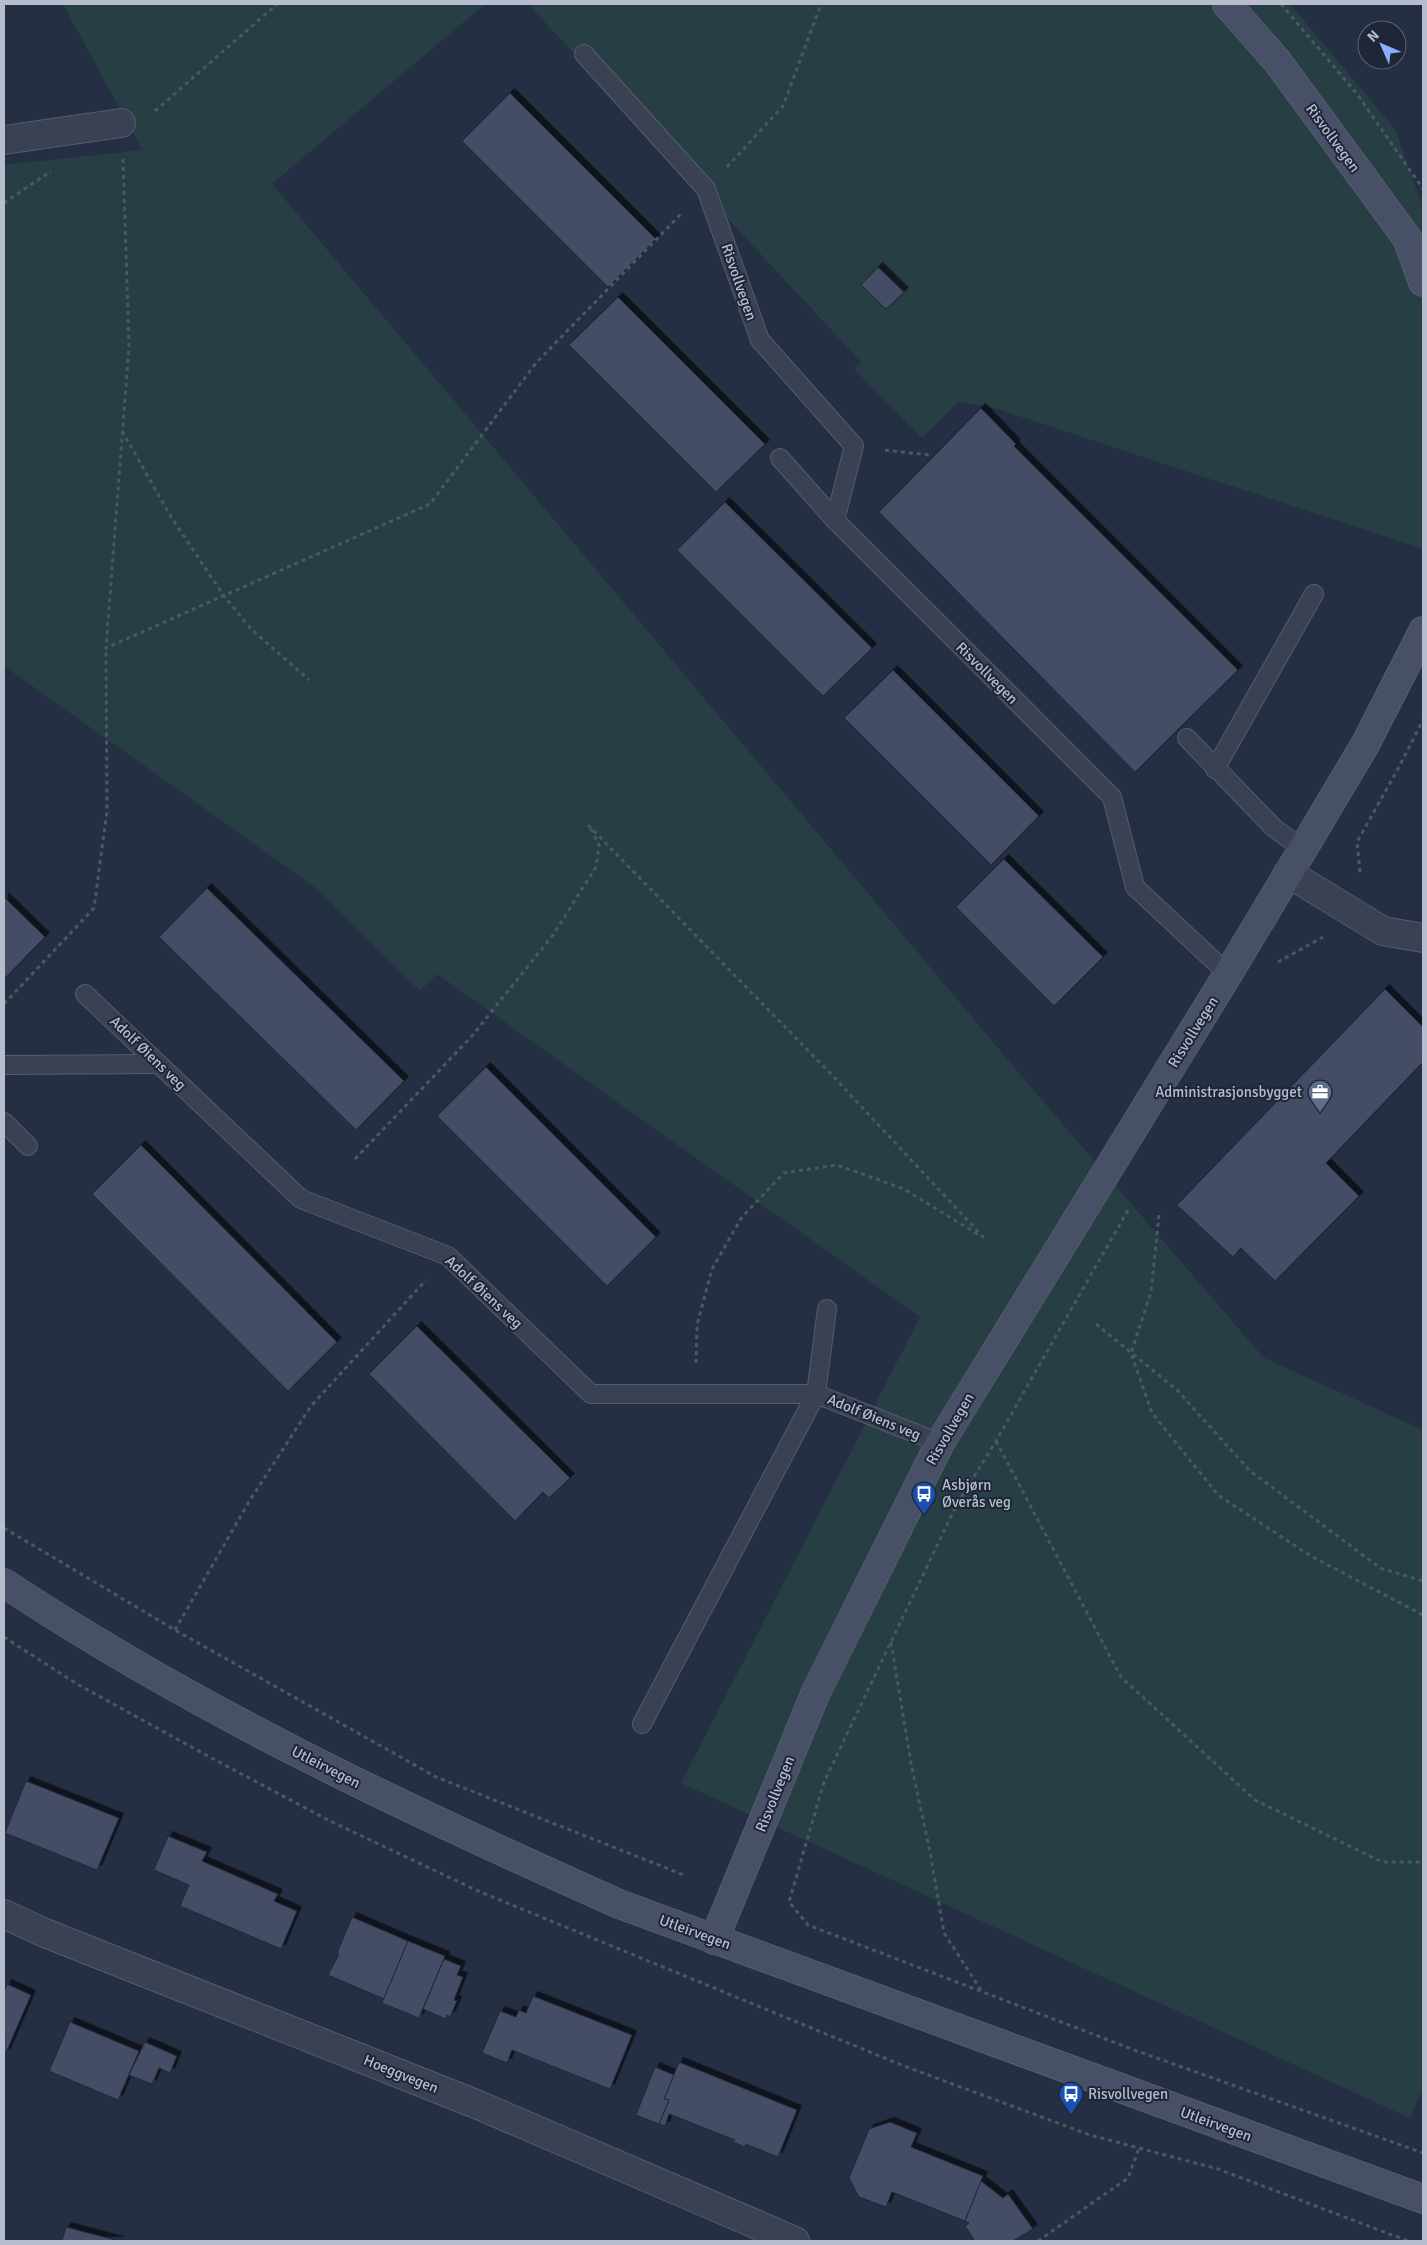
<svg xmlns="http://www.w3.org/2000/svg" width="1427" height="2245" font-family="Signika,sans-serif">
<defs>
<filter id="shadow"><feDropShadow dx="4.5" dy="-4.5" stdDeviation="0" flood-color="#0009"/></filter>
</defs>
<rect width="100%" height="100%" fill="#252f43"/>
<g fill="#273e44">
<polygon points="63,4 485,4 272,184 1035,1092 1264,1358 1423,1430 1423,2088 1410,2118 681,1783 920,1317 437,974 420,991 316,888 4,666 4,165 142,150"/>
<polygon points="528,4 1290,4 1395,129 1423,208 1423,549 994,408 958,402 922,438 854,369 861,362"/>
</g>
<g fill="#444e66" stroke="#20283a" filter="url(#shadow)">
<polygon points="510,93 656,239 608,287 462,141"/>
<polygon points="878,267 904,292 886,309 861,285"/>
<polygon points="618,297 765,444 716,492 569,345"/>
<polygon points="981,408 1016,444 1014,446 1238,670 1135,772 879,512"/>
<polygon points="725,502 872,648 823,696 677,550"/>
<polygon points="893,670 1039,816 991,865 844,718"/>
<polygon points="1004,859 1103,957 1054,1006 956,907"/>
<polygon points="207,888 404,1081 356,1130 159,937"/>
<polygon points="4,897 45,937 4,979"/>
<polygon points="1385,989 1423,1027 1423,1062 1326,1163 1359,1196 1275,1281 1241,1248 1233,1257 1177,1205"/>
<polygon points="486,1067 656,1237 607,1286 437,1116"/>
<polygon points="141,1145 337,1342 288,1391 92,1194"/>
<polygon points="417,1326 570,1478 549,1498 543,1492 515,1521 369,1374"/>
<polygon points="26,1781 119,1818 97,1870 5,1833"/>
<polygon points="168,1836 207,1852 202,1861 278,1894 274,1901 297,1911 281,1949 180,1906 189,1885 154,1870"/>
<polygon points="352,1917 408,1941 384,1999 328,1975 339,1954 337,1953"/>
<polygon points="408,1941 445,1956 419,2018 382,2003"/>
<polygon points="444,1959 461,1966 457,1975 463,1977 454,2000 457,2001 450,2017 447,2015 446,2019 423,2009"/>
<polygon points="7,1984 31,1995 5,2055 4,1992"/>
<polygon points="533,1996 632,2035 610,2089 512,2050 507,2063 482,2053 500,2011 516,2017 519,2010 526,2013"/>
<polygon points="70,2022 139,2051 118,2100 49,2071"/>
<polygon points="145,2042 177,2056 170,2073 159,2068 152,2084 129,2075"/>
<polygon points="679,2062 797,2110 778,2157 746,2144 745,2147 733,2142 735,2140 669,2114 665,2126 659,2124 669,2100 664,2099"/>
<polygon points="655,2067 674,2075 664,2099 669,2100 659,2124 636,2115"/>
<polygon points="890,2122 917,2133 911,2147 983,2176 965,2221 892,2192 886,2207 859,2197 849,2178 869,2129"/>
<polygon points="981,2181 1003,2198 1008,2194 1033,2229 1013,2241 975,2241 965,2226 969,2223 965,2221"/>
<polygon points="66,2227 119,2241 62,2241"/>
</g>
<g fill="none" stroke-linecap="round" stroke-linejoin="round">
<defs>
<g id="lane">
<polyline points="584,54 706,189 760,340 854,446 835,520 1112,797 1135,887 1228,974"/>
<polyline points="780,458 835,520"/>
<polyline points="1187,738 1274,828 1303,849"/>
<polyline points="1215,769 1314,594"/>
<polyline points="85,994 301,1199 448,1256 591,1394 816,1394 940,1443"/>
<polyline points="4,1065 159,1064"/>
<polyline points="4,1122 28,1146"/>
<polyline points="642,1724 816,1394 827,1309"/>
</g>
<g id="street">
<polyline points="4,140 121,123"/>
<polyline points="1288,873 1383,931 1423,938"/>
<polyline points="4,1914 45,1933 476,2104 795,2241"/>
</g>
<g id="secondary">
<polyline points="1227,4 1277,61 1407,238 1423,282"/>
<path d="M4 1583C197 1711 408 1810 619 1904L1423 2199"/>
<polyline points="714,1940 816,1692 940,1443 1228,974 1303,849 1366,743 1423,631"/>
</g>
</defs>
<use href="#lane" stroke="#555c6d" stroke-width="20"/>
<use href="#street" stroke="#555c6d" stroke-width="30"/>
<use href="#secondary" stroke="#555c6d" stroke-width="30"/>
<g stroke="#455b61" stroke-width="3" stroke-dasharray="4 4" stroke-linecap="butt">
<polyline points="1281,4 1357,94 1423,189"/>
<polyline points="155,111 277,4"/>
<polyline points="123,159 129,346 106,648 430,504 536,363 681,214"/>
<polyline points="727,167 783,106 821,4"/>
<polyline points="4,203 51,171"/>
<polyline points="122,431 171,517 224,596 252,630 309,680"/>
<polyline points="885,450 929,455"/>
<polyline points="588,825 832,1075 984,1238"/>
<polyline points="1360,872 1357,842 1399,767 1423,720"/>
<polyline points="1278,962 1323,937"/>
<polyline points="4,1004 94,908 107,811 106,648"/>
<polyline points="355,1159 472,1036 553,935 596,867 599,845 590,827"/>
<polyline points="1128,1210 996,1441 956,1506 824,1782 789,1902 808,1925 1137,2051 1423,2153"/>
<polyline points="1159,1215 1151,1292 1131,1353 1152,1413 1218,1495 1309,1555 1423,1615"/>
<polyline points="1096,1324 1177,1390 1249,1470 1380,1568 1423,1581"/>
<polyline points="696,1363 697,1325 712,1269 742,1217 784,1173 837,1165 904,1189 979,1235"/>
<polyline points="996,1441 1121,1677 1255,1800 1382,1862 1423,1862"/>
<polyline points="4,1528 175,1630 436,1777 684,1875"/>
<polyline points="175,1630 250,1500 311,1406 426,1280"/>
<polyline points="4,1637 77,1684 206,1755 328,1820 478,1891 904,2066 1090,2135 1218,2169 1408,2241"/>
<polyline points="891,1642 911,1763 930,1852 944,1933 981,1990"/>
<polyline points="1038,2241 1128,2178 1139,2148"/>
</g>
<use href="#lane" stroke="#394153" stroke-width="18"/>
<use href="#street" stroke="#394153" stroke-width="28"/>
<use href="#secondary" stroke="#475066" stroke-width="28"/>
</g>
<defs>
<symbol id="office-pin" viewBox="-11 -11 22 30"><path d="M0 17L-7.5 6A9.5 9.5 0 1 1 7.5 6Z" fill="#5c6f8a" stroke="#1e2638"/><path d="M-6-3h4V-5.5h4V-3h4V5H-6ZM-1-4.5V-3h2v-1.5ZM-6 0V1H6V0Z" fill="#fff"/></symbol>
<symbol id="bus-pin" viewBox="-11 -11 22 30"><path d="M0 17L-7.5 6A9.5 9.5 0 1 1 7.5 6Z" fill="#1a4fb4" stroke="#1e2638"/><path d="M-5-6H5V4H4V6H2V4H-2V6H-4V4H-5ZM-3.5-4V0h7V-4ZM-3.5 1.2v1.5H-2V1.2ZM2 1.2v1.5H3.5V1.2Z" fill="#fff"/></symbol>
</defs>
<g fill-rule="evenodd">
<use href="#office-pin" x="1306" y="1078" width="28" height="38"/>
<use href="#bus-pin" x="910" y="1480" width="28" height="38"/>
<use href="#bus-pin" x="1057" y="2080" width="28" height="38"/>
</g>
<g text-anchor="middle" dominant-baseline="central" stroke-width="4" stroke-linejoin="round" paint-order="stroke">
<g font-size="15" fill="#b7bdcd" stroke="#1e2638">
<text transform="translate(1333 138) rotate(54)">Risvollvegen</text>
<text transform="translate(739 282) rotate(71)">Risvollvegen</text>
<text transform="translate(987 673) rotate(45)">Risvollvegen</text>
<text transform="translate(1193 1032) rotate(-58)">Risvollvegen</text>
<text transform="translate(148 1053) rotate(44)">Adolf Øiens veg</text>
<text transform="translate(484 1292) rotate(43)">Adolf Øiens veg</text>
<text transform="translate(874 1417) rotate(22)">Adolf Øiens veg</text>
<text transform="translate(950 1429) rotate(-60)">Risvollvegen</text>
<text transform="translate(326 1767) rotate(27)">Utleirvegen</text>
<text transform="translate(775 1794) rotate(-68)">Risvollvegen</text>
<text transform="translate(695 1932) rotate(20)">Utleirvegen</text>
<text transform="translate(401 2074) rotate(22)">Hoeggvegen</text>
<text transform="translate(1216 2124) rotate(20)">Utleirvegen</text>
</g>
<g font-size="15" fill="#b7bdcd" stroke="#1e2638" text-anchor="start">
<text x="1302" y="1092" text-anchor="end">Administrasjonsbygget</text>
<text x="942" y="1485">Asbjørn<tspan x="942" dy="17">Øverås veg</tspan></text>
<text x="1088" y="2094">Risvollvegen</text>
</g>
</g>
<rect width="1427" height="2245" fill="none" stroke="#b7bdcd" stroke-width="10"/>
<g transform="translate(1382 45) rotate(315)"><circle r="24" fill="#1e2638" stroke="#5b6274"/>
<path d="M0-4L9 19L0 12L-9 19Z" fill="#8bacfe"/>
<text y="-8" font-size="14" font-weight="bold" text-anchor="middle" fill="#b7bdcd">N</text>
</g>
</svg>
